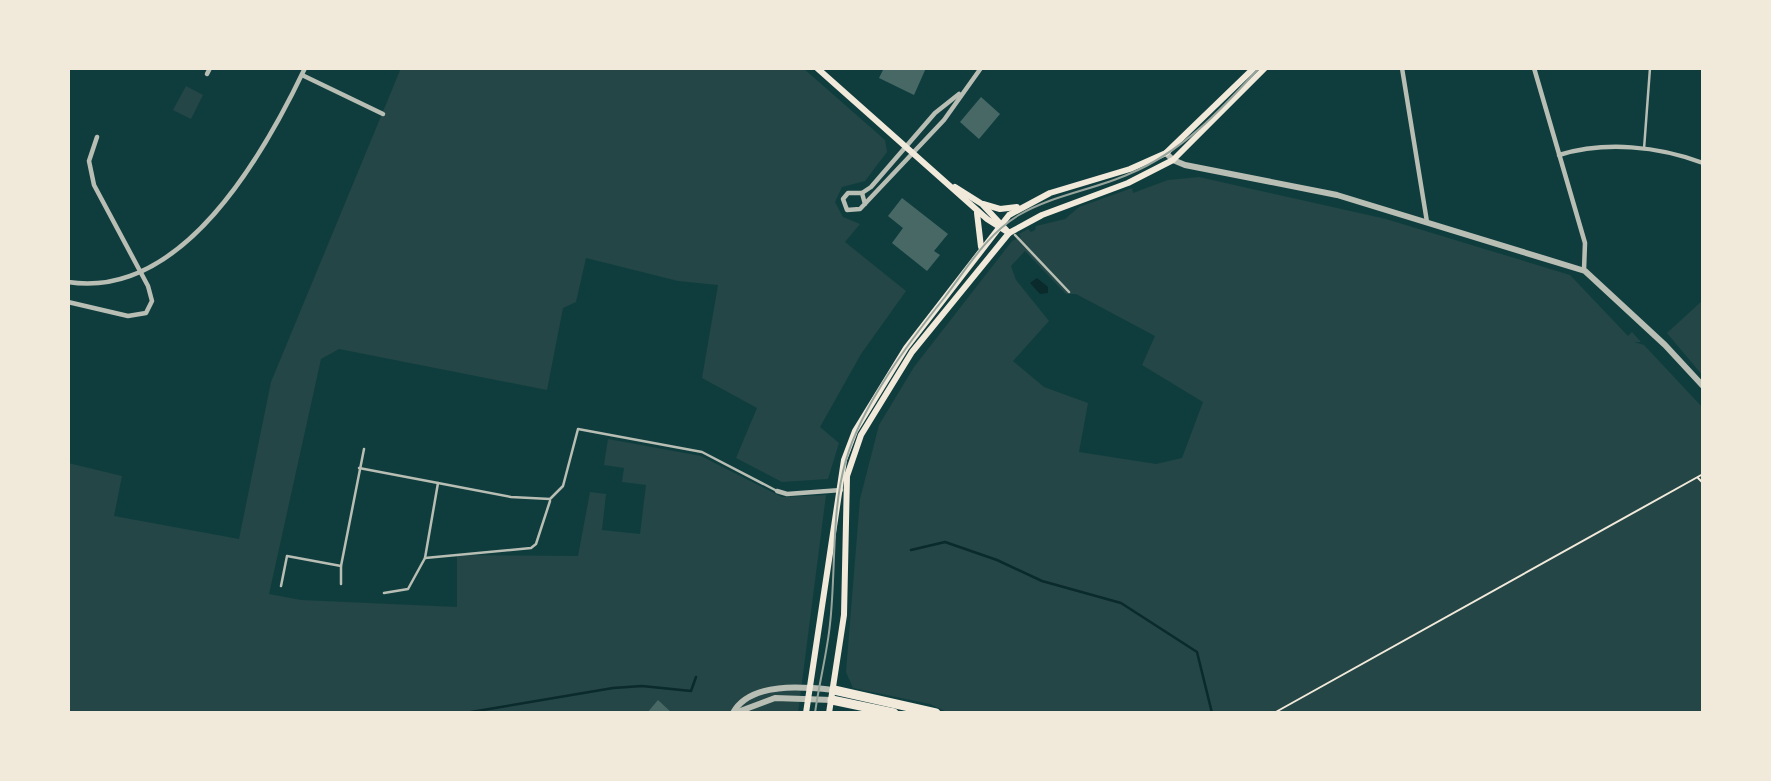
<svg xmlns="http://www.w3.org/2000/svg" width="1771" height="781" font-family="'Noto Sans',sans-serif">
<rect width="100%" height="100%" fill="#0f3d3e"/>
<g fill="#244646" fill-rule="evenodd">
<polygon points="401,68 803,68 885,140 887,152 865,181 842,187 835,202 843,217 860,224 845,242 906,291 861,354 820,427 839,443 828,479 782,482 736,458 757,408 702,378 718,285 678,281 586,258 576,302 563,308 547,390 339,349 321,359 269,594 301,600 457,607 457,555 578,556 590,492 606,494 602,530 640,534 646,485 622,482 624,468 604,465 608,439 701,456 782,497 826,495 798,713 68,713 68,463 122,476 114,516 239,539 271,382"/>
<polygon points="186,86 203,95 191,119 173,110"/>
<path d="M1199 177 1386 219 1570 275 1628 336 1632 332 1641 342H1634L1644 345 1703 408V713H949L930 704 853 688 846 672 860 499 879 425 914 367 1012 241 1021 237 1019 234 1028 229 1031 232 1035 230 1036 226 1065 219 1079 207 1132 188 1133 193 1168 180ZM1025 251 1066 294H1076L1155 336 1142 365 1203 402 1182 458 1156 464 1079 452 1088 403 1044 387 1013 361 1049 321 1016 280 1011 266Z"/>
<polygon points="1703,300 1703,376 1667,333"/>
</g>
<polygon fill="#0a2a2b" points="1037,278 1048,287 1048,293 1040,294 1030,283"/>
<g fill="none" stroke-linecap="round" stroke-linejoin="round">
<g stroke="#0a2a2b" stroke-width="2.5">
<polyline points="911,550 945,542 997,560 1042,581 1121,603 1197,652 1212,713"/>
<polyline points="465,713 613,688 642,686 691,691 696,677"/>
</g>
</g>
<g fill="#486865">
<polygon points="884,68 926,68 914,95 879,78"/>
<polygon points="981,97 1000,114 979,139 960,122"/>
<polygon points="902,198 948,234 934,251 940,255 927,271 892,243 903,228 888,216"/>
<polygon points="658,700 672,713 647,713"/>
</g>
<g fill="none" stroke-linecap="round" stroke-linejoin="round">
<g stroke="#f1e9da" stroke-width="2">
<polyline points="1698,478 1703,483"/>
<polyline points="1274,713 1703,474"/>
</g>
<g stroke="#b8beb3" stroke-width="2.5">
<polyline points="1644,149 1650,68"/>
<polyline points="1015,235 1069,292"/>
<polyline points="359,468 438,483"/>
<polyline points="425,558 531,548 536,544 550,501"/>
<polyline points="341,584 341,566"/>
<polyline points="281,586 287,556 341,566 364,449"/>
<polyline points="384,593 408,589 425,558 438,483 511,497 550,499 563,486 578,429 702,452 777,491"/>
</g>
<g stroke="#b8beb3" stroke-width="4.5">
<polyline points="1402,68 1427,222"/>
<polyline points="1534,68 1585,243 1584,270"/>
<polyline points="207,74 210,68"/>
<polyline points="302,75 383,114"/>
<path d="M1559 155C1605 141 1658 146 1703 163"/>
<polyline points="862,193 871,187 935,113 959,94"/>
<polyline points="865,204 862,193 848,193 843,199 847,210 860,209 944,120 981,68"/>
<path d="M68 282C183 300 264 154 305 68"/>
<polyline points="68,302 128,316 146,313 152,301 148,286 94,185 89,161 97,137"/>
<polyline points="777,491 787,494 841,490"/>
</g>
<g stroke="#b8beb3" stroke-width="6">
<polyline points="1166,153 1173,160 1185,165 1337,195 1585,271 1665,345 1703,386"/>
<path d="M733 713C750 681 805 687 834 690"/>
<polyline points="735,713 775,698 832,700"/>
</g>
<g stroke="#f1e9da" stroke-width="6">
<polyline points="817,68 987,219 1009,233"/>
<polyline points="955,187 982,204 1009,233"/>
<polyline points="983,204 1000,209 1017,207"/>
<polyline points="977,213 981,247"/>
<polyline points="806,713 844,460 855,431 906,348 1009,215 1050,193 1130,169 1166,153 1254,68"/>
<polyline points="829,713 844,615 847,476 861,435 912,352 1009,233 1042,215 1128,183 1173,160 1265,68"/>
</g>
<g stroke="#f1e9da" stroke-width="9">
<polyline points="834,690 936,713"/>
<polyline points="832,700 894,713"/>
</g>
<path stroke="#97a49c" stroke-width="2" d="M815 713C819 683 827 654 830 624 836 572 831 510 846 460 862 405 909 342 945 297 967 268 987 234 1019 215 1053 195 1093 190 1129 174 1182 152 1220 111 1259 68"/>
</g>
<rect width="1771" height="781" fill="none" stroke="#f1e9da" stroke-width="140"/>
</svg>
